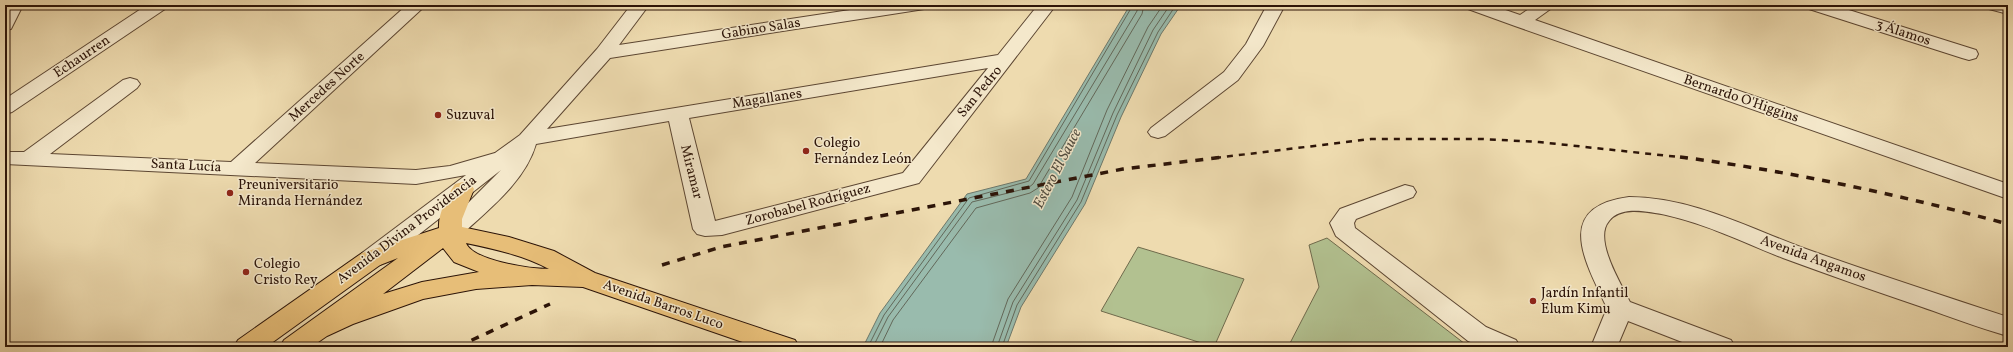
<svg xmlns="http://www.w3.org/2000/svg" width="2013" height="352" font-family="Vollkorn,serif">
<rect width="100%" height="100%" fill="#eedbaf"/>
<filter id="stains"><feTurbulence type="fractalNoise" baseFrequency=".005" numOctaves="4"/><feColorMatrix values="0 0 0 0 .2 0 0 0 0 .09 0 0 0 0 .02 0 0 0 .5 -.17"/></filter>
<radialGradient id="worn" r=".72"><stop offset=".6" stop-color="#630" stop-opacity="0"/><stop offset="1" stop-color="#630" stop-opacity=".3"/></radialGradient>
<g fill="#b2c190" stroke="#6f6a4c">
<polygon points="1327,238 1469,347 1288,347 1319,287 1309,245"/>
<polygon points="1138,247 1244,279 1214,347 1101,311"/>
</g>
<polygon fill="#99bbad" stroke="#6d786b" points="1130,5 1181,5 1161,34 1121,117 1085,204 1021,307 1006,347 863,347 880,313 967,194 1026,179"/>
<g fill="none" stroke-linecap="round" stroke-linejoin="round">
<g stroke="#62685a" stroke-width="1">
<polyline points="868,347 884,315 969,198 1029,181 1133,5"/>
<polyline points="873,347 888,317 972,202 1028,188 1033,184 1137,11 1138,5"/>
<polyline points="880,347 893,320 976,208 1030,193 1038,188 1142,14 1144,5"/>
<polyline points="991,347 1008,299 1072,197 1107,110 1148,27 1163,5"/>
<polyline points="997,347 1013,302 1077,200 1113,113 1153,30 1170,5"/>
<polyline points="1002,347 1017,305 1081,202 1117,115 1158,32 1176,5"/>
</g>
<defs>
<g id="minor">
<polygon points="5,5 23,5 11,29 5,30"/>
<polygon points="147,5 168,5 165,9 12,112 5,114 5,99"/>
<path d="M407 5H426L255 163 416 170 450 166 495 153 520 135 597 49 631 5H649L619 45 883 5H927L924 9 918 10 610 58 547 129 998 55 1038 5H1056L919 183 722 235 705 236 697 234 693 229 669 121 536 144C525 182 488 210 459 237L451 240 443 237 439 232 501 170 380 265 371 267 362 265 359 259 362 253 466 175 416 184 5 164V152H24L123 80 130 78 137 80 140 84 137 88 50 154 231 162ZM988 68 903 173 715 221 689 118Z"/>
<polygon points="1267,5 1285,5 1263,46 1238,80 1165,136 1158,138 1151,136 1148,132 1151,128 1224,72 1246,44"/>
<polygon points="1465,5 1491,5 1520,15 1535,5 1556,5 1535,20 2008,184 2008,199 1515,26 1468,9"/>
<polygon points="1806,5 1833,5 1976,50 1978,54 1976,58 1969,60 1962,58 1809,9"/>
<polygon points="1986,5 2008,5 2008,14 1989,9"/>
<polygon points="1405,185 1413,187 1416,192 1413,197 1356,219 1354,223 1355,228 1486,327 1516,340 1520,347 1482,347 1468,341 1336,236 1330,223 1340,209"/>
<path d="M1629 197C1691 197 1749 228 1806 249 1873 273 1941 295 2008 317V336C1979 328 1951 317 1922 307 1875 291 1829 275 1783 258 1744 243 1707 224 1666 215 1649 212 1621 205 1609 221 1593 239 1621 284 1630 302L1731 340 1735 347H1695L1628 321 1617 347H1591L1607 308C1586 263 1552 207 1629 197Z"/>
</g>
<path id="major" d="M463 182 471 184 474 189 462 219V227L509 237 554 251 595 273 795 340 799 347H757L583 287 532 285 476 289 423 299 353 324 327 336 311 347H280L284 340 398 258 380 265 266 347H234L238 340 362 253 439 228C438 214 447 196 455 184ZM466 243C494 249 523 255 549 269 531 269 473 261 466 243ZM443 248 454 262 479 272 422 282 383 294Z"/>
</defs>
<use href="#minor" stroke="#5c4632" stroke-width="2"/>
<use href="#major" stroke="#2c1408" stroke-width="2"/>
<use href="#minor" fill="#f4e8cb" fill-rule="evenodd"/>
<use href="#major" fill="#e7be78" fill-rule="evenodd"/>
<polyline stroke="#2c1408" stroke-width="2.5" stroke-dasharray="6 6" stroke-linecap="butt" points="1215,158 1371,139 1482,139 1539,142 1688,158"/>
<g stroke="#2c1408" stroke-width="3.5" stroke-dasharray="8 8" stroke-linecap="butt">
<path d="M1680 157C1790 171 1900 195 2008 224"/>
<polyline points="662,265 721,247 1123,169 1224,157"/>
<polyline points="457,347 550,304"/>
</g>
</g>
<g fill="#8f2418" stroke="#f4e8cb" stroke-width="1.5">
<circle cx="438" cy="115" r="4"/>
<circle cx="806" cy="151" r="4"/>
<circle cx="230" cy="193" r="4"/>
<circle cx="246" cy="272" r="4"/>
<circle cx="1533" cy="301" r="4"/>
</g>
<g text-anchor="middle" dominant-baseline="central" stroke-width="3" stroke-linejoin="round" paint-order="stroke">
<g font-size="14" fill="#2c1408" stroke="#f4e8cb">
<text transform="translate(761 29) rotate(-9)">Gabino Salas</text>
<text transform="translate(1903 33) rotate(18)">3 Álamos</text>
<text transform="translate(82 57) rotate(-34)">Echaurren</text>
<text transform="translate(327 87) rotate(-42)">Mercedes Norte</text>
<text transform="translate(980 92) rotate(-51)">San Pedro</text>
<text transform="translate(767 99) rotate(-9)">Magallanes</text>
<text transform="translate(1741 99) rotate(19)">Bernardo O'Higgins</text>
<text transform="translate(186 166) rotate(3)">Santa Lucía</text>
<text transform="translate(691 172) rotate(76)">Miramar</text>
<text transform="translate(808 205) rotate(-15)">Zorobabel Rodríguez</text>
<text transform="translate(407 230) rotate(-37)">Avenida Divina Providencia</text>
<text transform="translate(1813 259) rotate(20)">Avenida Angamos</text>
<text transform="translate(663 305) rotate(19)">Avenida Barros Luco</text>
</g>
<g font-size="14" fill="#2c1408" stroke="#f4e8cb" text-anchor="start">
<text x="446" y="115">Suzuval</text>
<text x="814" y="143">Colegio<tspan x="814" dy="16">Fernández León</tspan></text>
<text x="238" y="185">Preuniversitario<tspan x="238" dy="16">Miranda Hernández</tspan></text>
<text x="254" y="264">Colegio<tspan x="254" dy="16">Cristo Rey</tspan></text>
<text x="1541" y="293">Jardín Infantil<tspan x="1541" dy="16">Elum Kimu</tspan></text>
</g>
<g font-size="15" font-style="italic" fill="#524e42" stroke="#f4e8cb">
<text transform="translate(1058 169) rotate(-63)">Estero El Sauce</text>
</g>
</g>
<rect width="2013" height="352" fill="none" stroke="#eedbaf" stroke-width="20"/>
<rect x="6" y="6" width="2001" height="340" fill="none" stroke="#2c1408" stroke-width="2"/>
<rect x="10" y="10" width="1993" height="332" fill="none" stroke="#2c1408"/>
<rect width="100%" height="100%" filter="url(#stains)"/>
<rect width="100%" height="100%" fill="url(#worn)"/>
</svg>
